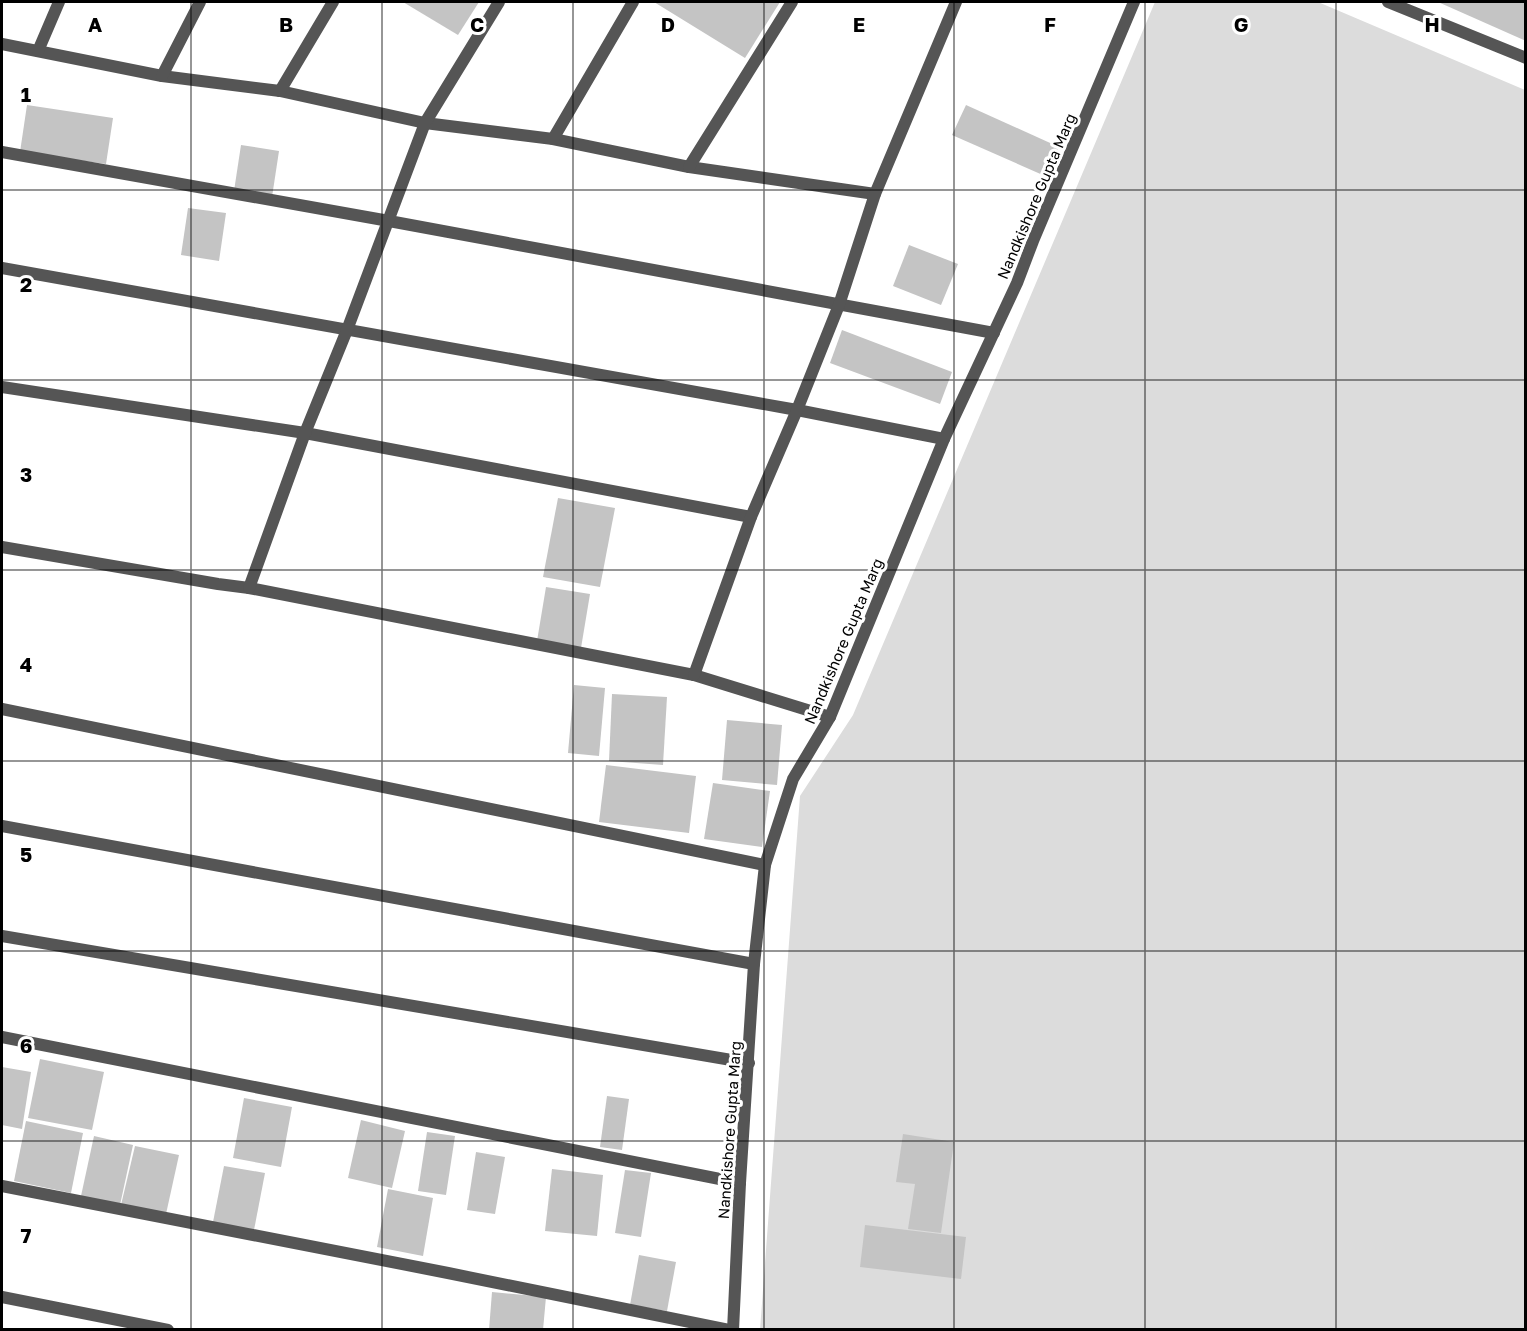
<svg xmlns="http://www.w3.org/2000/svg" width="1527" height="1331" font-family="'Golos Text',sans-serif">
<rect width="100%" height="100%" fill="#fff"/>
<polygon fill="#dcdcdc" points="1155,2 1318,2 1525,90 1525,1329 760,1330 800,796 853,715"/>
<g fill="#c4c4c4">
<polygon points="403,2 479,2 458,35"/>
<polygon points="654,2 780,2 745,58"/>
<polygon points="1438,2 1526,2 1526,41"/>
<polygon points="27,105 113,118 106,164 20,152"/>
<polygon points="966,105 1059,147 1045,176 952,135"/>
<polygon points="241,145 279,151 272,197 234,191"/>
<polygon points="188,208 226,213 219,261 181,255"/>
<polygon points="909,245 958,264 941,305 893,286"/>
<polygon points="842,330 952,372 940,404 830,363"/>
<polygon points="558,498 615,508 600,587 543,577"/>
<polygon points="546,587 590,594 581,648 537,641"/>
<polygon points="574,685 605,688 599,756 568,753"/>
<polygon points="612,694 667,697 663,765 609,761"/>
<polygon points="727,720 782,725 777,785 722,780"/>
<polygon points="606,765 696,776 689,833 599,822"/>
<polygon points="713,783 770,791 762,847 704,839"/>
<polygon points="40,1059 104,1072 92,1130 28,1118"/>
<polygon points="2,1067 31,1072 22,1129 2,1125"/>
<polygon points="607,1096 629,1099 622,1150 600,1147"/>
<polygon points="244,1098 292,1107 281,1167 233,1158"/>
<polygon points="361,1120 405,1131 392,1188 348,1178"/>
<polygon points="26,1121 83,1133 71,1193 14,1181"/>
<polygon points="427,1132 455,1136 446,1195 418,1191"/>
<polygon points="903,1134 954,1142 941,1233 908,1229 915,1184 896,1182"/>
<polygon points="94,1136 133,1145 120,1205 81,1196"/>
<polygon points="135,1146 179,1155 166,1214 121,1205"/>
<polygon points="476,1152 505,1157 495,1214 467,1210"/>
<polygon points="224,1166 265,1173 254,1230 213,1222"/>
<polygon points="552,1169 603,1175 597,1236 545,1231"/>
<polygon points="625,1170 651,1173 641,1237 615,1233"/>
<polygon points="388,1189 433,1198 423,1256 377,1247"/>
<polygon points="865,1225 966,1237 961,1279 860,1267"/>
<polygon points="639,1255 676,1262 667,1311 630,1305"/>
<polygon points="492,1292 546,1297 543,1330 489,1330"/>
</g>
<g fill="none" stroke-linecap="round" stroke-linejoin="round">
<g stroke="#555" stroke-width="12">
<polyline points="1388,2 1526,58"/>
<polyline points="2,44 162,76 280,91 425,123 553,139 689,167 875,194"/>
<polyline points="38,51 59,2"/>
<polyline points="162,76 200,2"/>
<polyline points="280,91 333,2"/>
<polyline points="553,139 633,2"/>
<polyline points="2,152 389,221 994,333"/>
<polyline points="689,167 792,2"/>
<polyline points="2,268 797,410 944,439"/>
<polyline points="2,387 305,433 751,517"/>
<polyline points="2,547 218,584 249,588 694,675 830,717"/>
<polyline points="249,588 305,433 347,330 425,123 499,2"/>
<polyline points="694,675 751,517 797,410 839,305 875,194 956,2"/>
<polyline points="2,709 765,865"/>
<polyline points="2,826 754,964"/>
<polyline points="2,936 749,1063"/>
<polyline points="2,1037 740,1183"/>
<polyline points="2,1186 448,1273 729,1330"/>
<polyline points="2,1297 168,1330"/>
<polyline points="733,1330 740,1183 754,964 765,865 793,779 830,717 944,439 1017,283 1033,241 1134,2"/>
</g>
</g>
<path fill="none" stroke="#000" stroke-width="1.5" stroke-opacity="0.55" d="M191 2V1330M382 2V1330M573 2V1330M764 2V1330M954 2V1330M1145 2V1330M1336 2V1330M2 190H1526M2 380H1526M2 570H1526M2 761H1526M2 951H1526M2 1141H1526"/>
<g text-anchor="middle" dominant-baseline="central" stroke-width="6" stroke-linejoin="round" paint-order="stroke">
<g font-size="15" fill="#000" stroke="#fff">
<text transform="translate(1036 196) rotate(-67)">Nandkishore Gupta Marg</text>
<text transform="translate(843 641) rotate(-67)">Nandkishore Gupta Marg</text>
<text transform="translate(729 1130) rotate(-86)">Nandkishore Gupta Marg</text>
</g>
</g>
<g font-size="20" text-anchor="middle" font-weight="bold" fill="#000" stroke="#fff" stroke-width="6" stroke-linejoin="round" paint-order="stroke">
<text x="95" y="32">A</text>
<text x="286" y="32">B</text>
<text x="477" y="32">C</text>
<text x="668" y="32">D</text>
<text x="859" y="32">E</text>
<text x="1050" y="32">F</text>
<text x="1241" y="32">G</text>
<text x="1432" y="32">H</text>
<text x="26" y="102">1</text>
<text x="26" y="292">2</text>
<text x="26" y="482">3</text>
<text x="26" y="672">4</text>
<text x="26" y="862">5</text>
<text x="26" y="1053">6</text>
<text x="26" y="1243">7</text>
</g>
<rect width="1527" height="1331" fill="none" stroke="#000000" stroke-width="6"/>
</svg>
